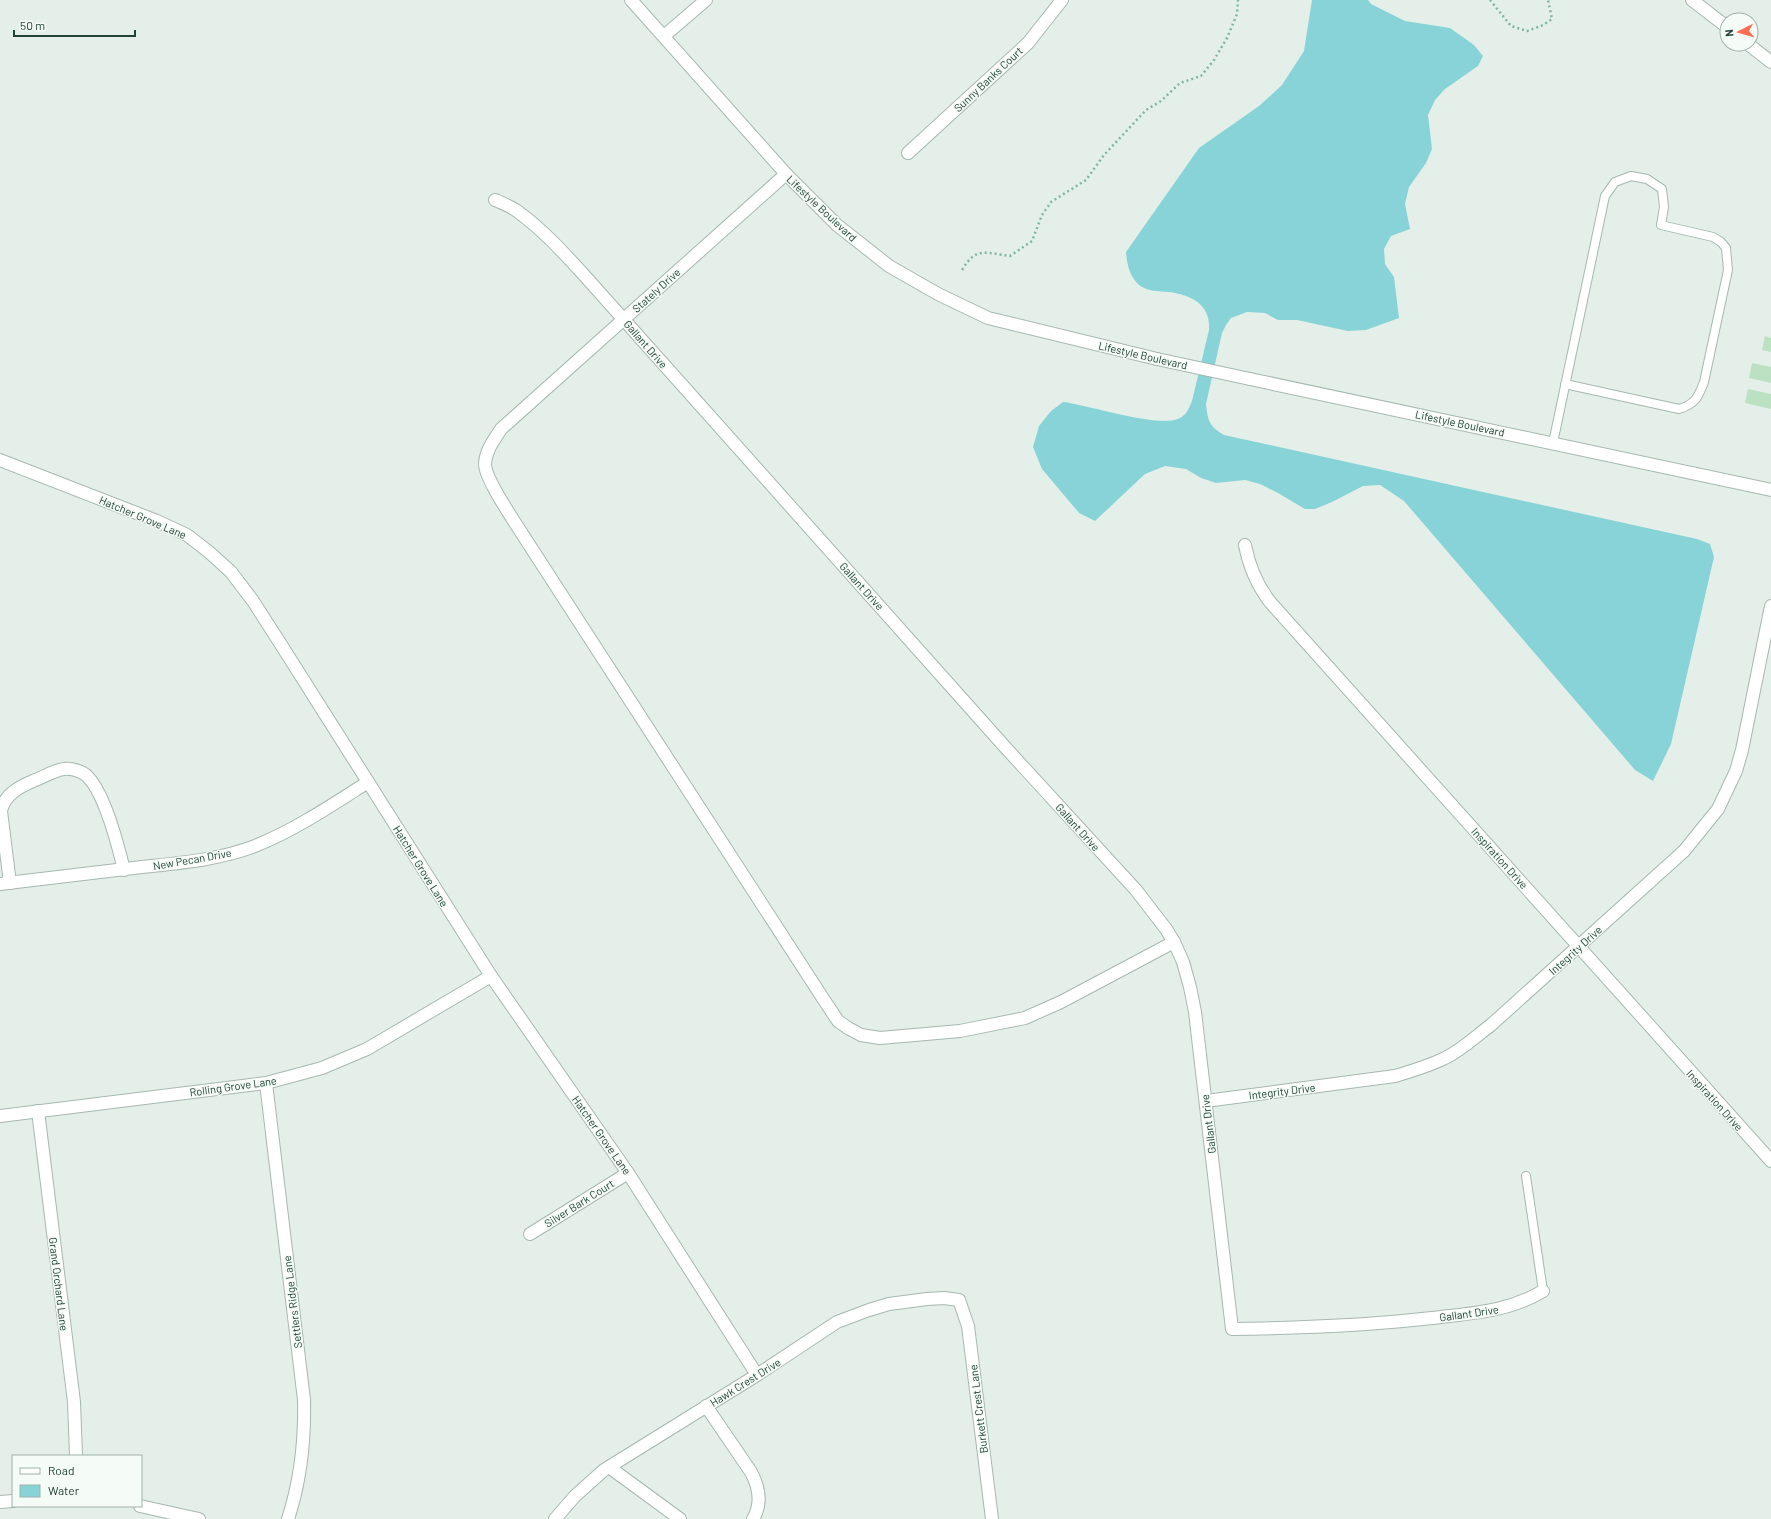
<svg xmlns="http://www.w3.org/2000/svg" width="1771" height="1519" font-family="Barlow,sans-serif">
<rect width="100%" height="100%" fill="#e4efe9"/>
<g fill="#bbe1c2">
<polygon points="1765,336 1771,338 1771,352 1762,350"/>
<polygon points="1752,363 1771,367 1771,383 1749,378"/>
<polygon points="1748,389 1771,394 1771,409 1745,403"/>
</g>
<path fill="#88d3d8" d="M1312 0H1368L1371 4 1405 21 1450 28 1474 45 1483 56 1478 66 1445 89 1435 100 1428 115 1432 149 1426 163 1409 187 1405 204 1410 229 1391 236 1384 249 1385 264 1394 277 1399 318 1366 330 1348 331 1297 320H1278L1265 313 1247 312 1231 318 1226 325 1222 333 1206 404C1208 421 1209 426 1224 435L1697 539 1710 544 1714 557 1671 744 1653 781 1635 770 1404 501 1380 485 1363 486 1332 502 1315 509H1305L1278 493 1260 484 1245 480 1216 483 1201 478 1186 469 1165 466 1145 474 1095 521 1079 513 1042 469 1033 447 1039 426 1051 411 1063 402C1089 405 1160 429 1180 418 1187 414 1189 408 1192 401L1209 330C1211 305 1192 295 1169 292 1159 291 1145 292 1137 283 1129 274 1127 264 1126 252L1199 148 1259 106 1282 85 1304 51Z"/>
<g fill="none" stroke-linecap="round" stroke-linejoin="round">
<defs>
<g id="service">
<path d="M1553 443 1605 196 1615 182 1631 176 1647 179 1662 189 1664 207 1661 225 1713 237 1721 242 1726 248 1728 270 1704 382C1698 398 1695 404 1679 409L1565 384"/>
<polyline points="1526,1176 1543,1291"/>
</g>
<g id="minor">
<polyline points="1692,0 1727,27"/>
<polyline points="664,36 706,0"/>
<polyline points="1748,44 1771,62"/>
<polyline points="908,153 1028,43 1062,0"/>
<path d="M786 174 501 429C494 440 486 450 485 463 484 477 511 516 519 529L824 1000 838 1021 848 1028 861 1035 880 1038 960 1031 1025 1018 1061 1002 1174 942"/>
<path d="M495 200C502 203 510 206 517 211 542 229 563 252 584 275L1005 747 1136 890 1166 929 1174 942 1183 962 1190 987 1195 1012 1232 1329C1300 1328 1364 1326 1432 1318 1472 1313 1508 1312 1543 1291"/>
<polyline points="1157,359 1250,379"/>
<polyline points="0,460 157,521 187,535 209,552 231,572 253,601 280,643 491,976 628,1173 757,1375"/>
<path d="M1245 545C1249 566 1257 585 1270 602L1771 1161"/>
<path d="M10 883 1 811C4 795 19 787 33 781 42 778 54 770 64 769 71 768 82 771 87 776 105 793 118 845 124 870"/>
<path d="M0 884C47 878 94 873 142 867 179 863 219 860 255 846 295 830 332 805 368 782"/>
<path d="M266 1083 304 1400C305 1441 301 1479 288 1519"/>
<path d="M1206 1101 1395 1076C1412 1071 1429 1066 1445 1058 1462 1050 1476 1036 1491 1025L1684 851 1718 809 1736 771 1742 750 1771 606"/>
<polyline points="38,1111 74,1402 76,1456"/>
<polyline points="0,1116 266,1083 322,1068 367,1049 491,976"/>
<polyline points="530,1234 628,1173"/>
<path d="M706 1406 751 1472C759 1487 762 1504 753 1519"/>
<polyline points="609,1467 680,1519"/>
<polyline points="0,1502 13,1501"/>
<polyline points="140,1506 199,1519"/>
<polyline points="555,1519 575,1496 604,1470 757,1375 837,1322 869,1310 889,1304 927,1299 944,1298 959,1300 968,1326 992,1519"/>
</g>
<g id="tertiary">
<polyline points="631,0 786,174 837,225 889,266 938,294 988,318 1157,359"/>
<polyline points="1250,379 1771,490"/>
</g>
</defs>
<use href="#service" stroke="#a6b8b0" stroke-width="10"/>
<use href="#minor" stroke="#a6b8b0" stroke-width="14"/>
<use href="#tertiary" stroke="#a6b8b0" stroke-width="14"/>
<g stroke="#82b5a0" stroke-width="2.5" stroke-dasharray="2 3" stroke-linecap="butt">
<polyline points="1490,0 1511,26 1527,31 1543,25 1552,19 1548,0"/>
<path d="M962 270C976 246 986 253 1010 256L1032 241 1042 215 1051 202 1086 180 1104 155 1146 110 1161 101 1180 83 1201 76 1214 60 1227 38 1237 14 1238 0"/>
</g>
<use href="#service" stroke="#fff" stroke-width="8"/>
<use href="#minor" stroke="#fff" stroke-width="12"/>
<use href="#tertiary" stroke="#fff" stroke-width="12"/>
</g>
<g text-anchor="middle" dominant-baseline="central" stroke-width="3" stroke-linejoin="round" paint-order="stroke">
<g font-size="11" fill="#214236" stroke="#f5fbf7">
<text transform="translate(988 79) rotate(-43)">Sunny Banks Court</text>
<text transform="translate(822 208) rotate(43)">Lifestyle Boulevard</text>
<text transform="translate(656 290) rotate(-42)">Stately Drive</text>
<text transform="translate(646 344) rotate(49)">Gallant Drive</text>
<text transform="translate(1143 355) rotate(13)">Lifestyle Boulevard</text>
<text transform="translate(1460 423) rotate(12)">Lifestyle Boulevard</text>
<text transform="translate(143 517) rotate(23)">Hatcher Grove Lane</text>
<text transform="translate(862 586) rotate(48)">Gallant Drive</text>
<text transform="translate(1078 827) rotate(48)">Gallant Drive</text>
<text transform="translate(1500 858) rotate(48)">Inspiration Drive</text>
<text transform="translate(192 859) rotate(-10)">New Pecan Drive</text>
<text transform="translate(421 866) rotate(58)">Hatcher Grove Lane</text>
<text transform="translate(1575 950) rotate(-42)">Integrity Drive</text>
<text transform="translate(233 1086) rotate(-8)">Rolling Grove Lane</text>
<text transform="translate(1282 1091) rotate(-7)">Integrity Drive</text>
<text transform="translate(1715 1100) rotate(48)">Inspiration Drive</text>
<text transform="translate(1208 1124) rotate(-97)">Gallant Drive</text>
<text transform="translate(602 1135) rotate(55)">Hatcher Grove Lane</text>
<text transform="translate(579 1203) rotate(-32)">Silver Bark Court</text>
<text transform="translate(59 1284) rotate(83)">Grand Orchard Lane</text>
<text transform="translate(292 1302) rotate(-97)">Settlers Ridge Lane</text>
<text transform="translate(1469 1313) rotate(-8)">Gallant Drive</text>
<text transform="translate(745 1382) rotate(-32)">Hawk Crest Drive</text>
<text transform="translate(978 1409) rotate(-97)">Burkett Crest Lane</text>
</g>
</g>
<rect x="12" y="1455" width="130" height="52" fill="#f5fbf7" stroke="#a0b1aa"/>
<rect x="20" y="1468" width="20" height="6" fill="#ffffff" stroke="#a0b1aa"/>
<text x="48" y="1475" font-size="12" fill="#214236">Road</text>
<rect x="20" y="1485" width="20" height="12" fill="#88d3d8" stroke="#a0b1aa"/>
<text x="48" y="1495" font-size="12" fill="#214236">Water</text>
<g transform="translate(1739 32) rotate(264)"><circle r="19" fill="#f5fbf7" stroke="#a0b1aa"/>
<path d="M0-3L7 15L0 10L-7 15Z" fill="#fd6d54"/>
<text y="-6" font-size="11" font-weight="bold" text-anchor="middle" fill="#214236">N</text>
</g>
<path d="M14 30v6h121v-6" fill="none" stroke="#214236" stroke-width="2"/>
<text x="20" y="30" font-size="12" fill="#214236" stroke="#f5fbf7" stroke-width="3" paint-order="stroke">50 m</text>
</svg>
